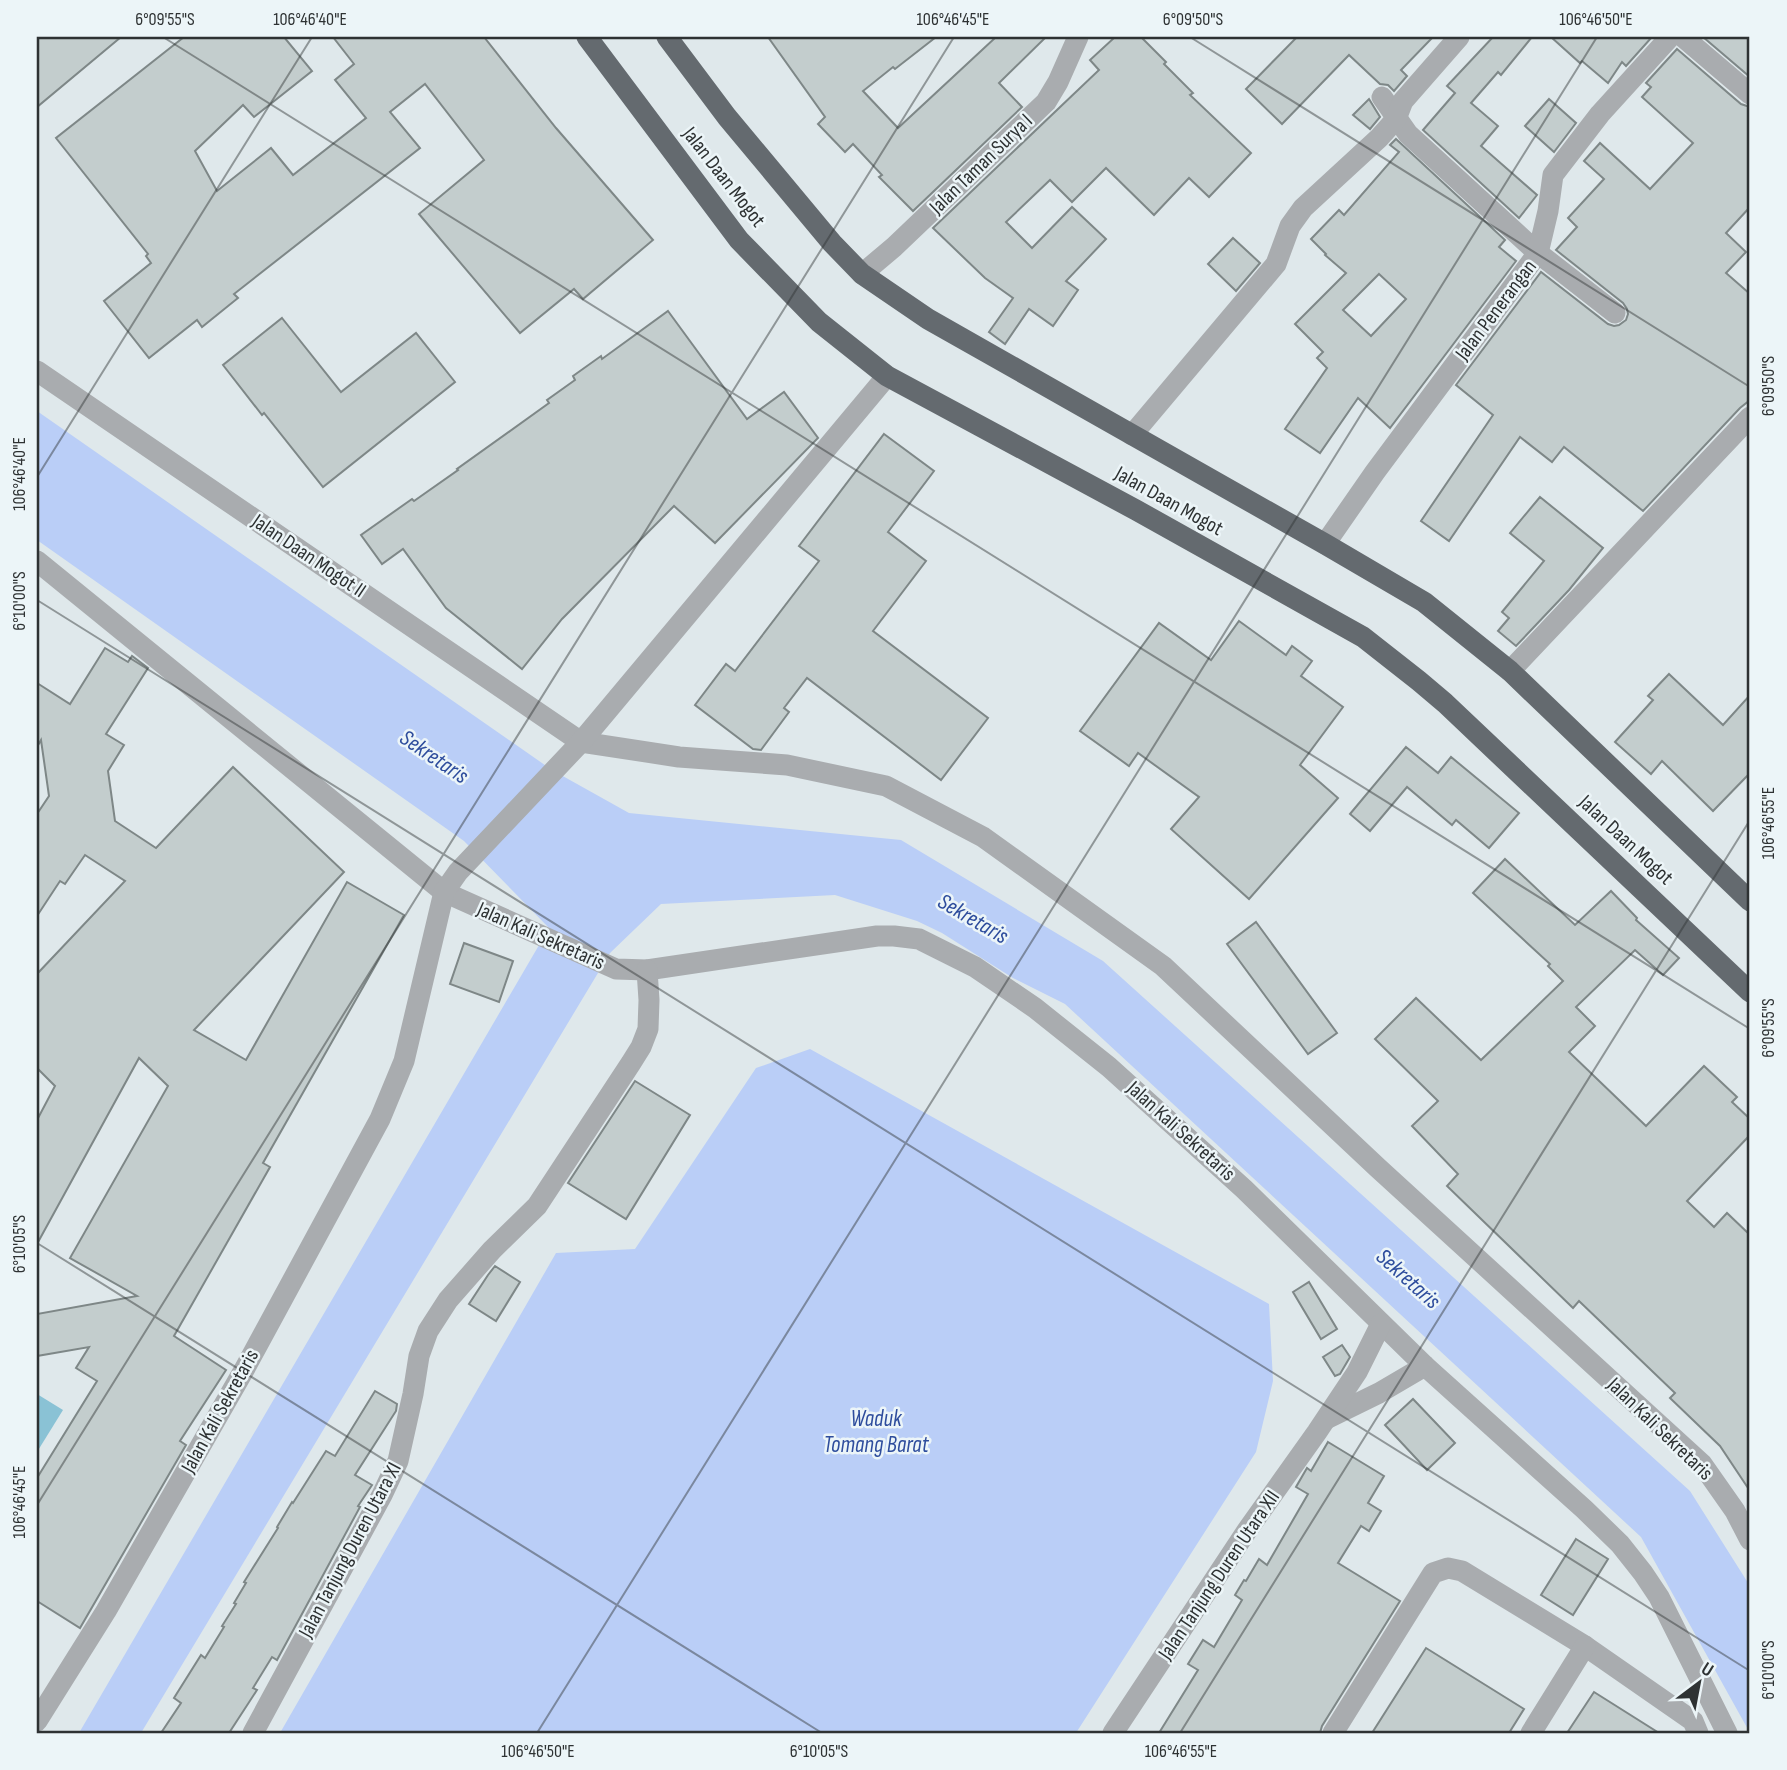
<svg xmlns="http://www.w3.org/2000/svg" width="1787" height="1770" font-family="'Sofia Sans Condensed',sans-serif">
<rect width="100%" height="100%" fill="#dfe8eb"/>
<polygon fill="#8ac2d5" points="37,1394 63,1410 37,1452"/>
<g fill="#bacef7">
<polygon points="37,411 552,770 629,813 901,840 1103,961 1690,1491 1750,1586 1750,1733 1641,1537 1065,1004 1013,978 942,933 917,921 835,895 661,904 610,953 141,1733 79,1733 549,928 464,841 37,540"/>
<polygon points="810,1049 1269,1304 1273,1381 1256,1452 1076,1733 280,1733 556,1253 635,1249 756,1068"/>
</g>
<g fill="#c3cdcd" stroke="#7e8787" stroke-width="2" fill-rule="evenodd">
<polygon points="37,37 121,37 37,107"/>
<polygon points="184,37 284,37 312,71 254,117 243,105 195,151 217,191 271,148 293,175 366,118 335,80 354,64 333,37 484,37 556,128 653,240 583,299 574,289 520,333 419,214 484,160 425,84 390,112 420,148 234,294 238,298 202,327 197,320 149,358 104,301 151,263 146,256 148,254 56,138"/>
<polygon points="768,37 936,37 895,69 893,67 863,91 898,128 996,37 1046,37 999,83 1022,107 913,211 879,177 882,175 853,144 845,152 818,124 825,117"/>
<polygon points="1115,37 1141,37 1166,62 1164,64 1193,93 1190,95 1251,153 1209,197 1189,178 1154,215 1106,168 1072,202 1050,180 1006,222 1032,248 1072,207 1106,239 1066,281 1078,290 1053,326 1029,309 1005,344 989,332 1013,298 985,278 933,228 1099,70 1090,60"/>
<polygon points="1297,37 1433,37 1401,70 1407,76 1394,91 1388,85 1380,84 1349,55 1282,124 1246,89"/>
<polygon points="1493,37 1532,37 1501,75 1498,72 1471,103 1498,126 1481,146 1537,195 1519,218 1423,130 1455,93 1447,86"/>
<polygon points="1551,37 1652,37 1626,66 1622,62 1608,83 1582,61 1580,63"/>
<polygon points="1703,37 1750,37 1750,77"/>
<polygon points="1677,49 1741,104 1750,107 1750,207 1726,233 1746,252 1726,273 1750,294 1750,400 1740,408 1643,511 1564,447 1552,462 1520,437 1449,541 1421,521 1493,415 1456,385 1541,272 1608,324 1614,326 1619,325 1626,320 1628,314 1627,309 1623,303 1556,250 1577,227 1568,218 1604,179 1584,161 1600,143 1650,189 1693,143 1642,97 1651,87 1646,83"/>
<polygon points="1369,99 1380,117 1370,129 1353,115"/>
<polygon points="1549,99 1576,123 1554,152 1525,126"/>
<path d="M1396 139 1505 240 1499 247 1516 261 1390 428 1358 398 1320 453 1285 429 1327 368 1317 358 1323 352 1295 324 1346 273 1325 255 1326 254 1311 239 1339 210 1344 215 1399 152 1390 145ZM1379 274 1406 299 1371 336 1343 310Z"/>
<polygon points="1233,238 1260,263 1236,291 1208,264"/>
<polygon points="668,311 747,419 784,392 818,438 715,543 674,506 562,619 522,669 446,608 403,549 382,564 361,535 412,499 414,501 458,470 457,469 549,403 547,400 575,380 573,376 601,356 602,359"/>
<polygon points="282,318 341,392 416,333 455,382 323,487 264,413 262,415 223,365"/>
<polygon points="884,434 934,471 888,532 926,561 873,631 988,718 941,780 807,678 784,708 789,712 761,750 753,749 695,705 726,664 735,671 819,561 799,546"/>
<polygon points="1540,497 1603,548 1569,590 1516,646 1498,631 1509,618 1502,612 1544,561 1510,533"/>
<polygon points="1239,621 1286,655 1292,646 1312,661 1301,676 1343,707 1300,765 1338,798 1249,899 1171,829 1199,797 1138,753 1129,766 1080,731 1159,623 1211,660"/>
<polygon points="105,648 128,662 132,656 148,668 106,734 124,745 108,771 115,821 156,848 233,767 344,872 194,1030 246,1060 347,882 404,915 263,1163 270,1167 174,1336 226,1370 180,1441 186,1445 80,1628 37,1601 37,1478 97,1381 76,1368 89,1347 37,1356 37,1314 137,1296 70,1258 168,1086 139,1058 37,1244 37,1120 55,1086 37,1068 37,974 125,881 85,855 65,884 60,881 37,916 37,814 49,796 41,740 37,747 37,683 70,704"/>
<polygon points="1669,674 1723,725 1750,695 1750,773 1713,811 1662,761 1651,774 1615,742 1653,700 1648,696"/>
<polygon points="1406,747 1438,773 1451,757 1519,813 1489,848 1456,820 1452,825 1407,787 1370,831 1350,814"/>
<polygon points="1505,859 1575,925 1611,891 1637,918 1636,920 1679,958 1663,975 1635,950 1576,1007 1595,1026 1569,1052 1646,1126 1704,1066 1737,1097 1732,1102 1750,1119 1750,1135 1687,1201 1714,1227 1727,1213 1750,1235 1750,1491 1720,1446 1670,1398 1675,1393 1579,1301 1573,1308 1447,1186 1458,1174 1412,1126 1438,1101 1375,1039 1416,998 1481,1060 1563,981 1548,966 1550,964 1473,893"/>
<polygon points="1256,922 1337,1033 1308,1054 1227,944"/>
<polygon points="464,943 513,961 499,1002 450,984"/>
<polygon points="635,1081 690,1115 626,1219 568,1183"/>
<polygon points="495,1266 520,1282 496,1321 469,1304 488,1275"/>
<polygon points="1309,1282 1337,1329 1321,1339 1293,1292"/>
<polygon points="1342,1345 1350,1357 1340,1374 1335,1376 1323,1357"/>
<polygon points="375,1391 397,1404 396,1411 355,1475 372,1485 358,1506 360,1507 277,1660 272,1657 253,1688 257,1690 229,1733 161,1733 181,1703 174,1698 201,1655 205,1658 224,1627 222,1626 236,1604 234,1603 246,1583 244,1582 278,1528 277,1527 292,1502 293,1503 326,1451 335,1456"/>
<polygon points="1413,1399 1455,1443 1427,1470 1385,1425"/>
<polygon points="1328,1442 1384,1476 1368,1503 1381,1511 1369,1531 1361,1526 1338,1563 1400,1601 1322,1726 1320,1733 1159,1733 1198,1670 1188,1664 1203,1640 1214,1647 1242,1600 1235,1595 1244,1580 1246,1581 1259,1559 1267,1565 1308,1494 1296,1487 1307,1468 1311,1471"/>
<polygon points="1576,1539 1608,1559 1573,1615 1541,1595"/>
<polygon points="1426,1648 1524,1709 1509,1733 1372,1733"/>
<polygon points="1594,1692 1659,1733 1567,1733"/>
</g>
<g fill="none" stroke-linecap="round" stroke-linejoin="round">
<g stroke="#a9acaf" stroke-width="21">
<polyline points="1683,37 1750,94"/>
<polyline points="1382,97 1408,134 1538,253 1615,313"/>
<polyline points="862,274 894,247 1046,102 1058,82 1078,37"/>
<polyline points="37,371 581,742 679,757 787,765 886,786 983,837 1163,966 1378,1168 1702,1464 1735,1511 1750,1540"/>
<polyline points="1132,435 1276,264 1290,226 1303,208 1379,138 1396,119 1403,101 1459,37"/>
<polyline points="1325,544 1375,472 1538,253 1548,211 1553,175 1600,114 1670,37"/>
<polyline points="37,561 444,892 616,969 647,970 877,936 894,936 919,939 975,967 1035,1008 1109,1067 1244,1189 1425,1366 1584,1509 1620,1544 1643,1573 1659,1597 1727,1733"/>
<polyline points="1510,671 1750,417"/>
<polyline points="1328,1418 1379,1393 1425,1366"/>
<polyline points="37,1721 106,1611 244,1370 380,1119 404,1061 444,892 458,872 581,742 887,376"/>
<polyline points="253,1733 382,1495 398,1461 413,1394 419,1356 428,1331 448,1300 492,1250 537,1206 631,1063 641,1047 648,1029 649,1000 647,970"/>
<polyline points="1113,1733 1248,1529 1317,1432 1357,1372 1381,1324"/>
<polyline points="1333,1733 1433,1573 1448,1568 1462,1571 1585,1646 1693,1721 1698,1733"/>
<polyline points="1531,1733 1585,1646"/>
</g>
<g stroke="#646a6f" stroke-width="21">
<polyline points="587,37 739,240 819,322 887,376 1136,510 1363,637 1419,681 1445,703 1750,992"/>
<polyline points="667,37 727,117 832,243 862,274 928,319 1325,544 1424,602 1510,671 1750,901"/>
</g>
</g>
<path fill="none" stroke="#2e3233" stroke-width="2" stroke-opacity="0.45" d="M163 37 1750 1029M1190 37 1750 387M37 477 312 37M37 600 1750 1671M37 1243 822 1733M37 1505 954 37M537 1733 1597 37M1180 1733 1750 820"/>
<g text-anchor="middle" dominant-baseline="central" stroke-width="5" stroke-linejoin="round" paint-order="stroke">
<g font-size="21" fill="#2e3233" stroke="#ecf5f8">
<text transform="translate(981 164) rotate(-44)">Jalan Taman Surya I</text>
<text transform="translate(724 177) rotate(52)">Jalan Daan Mogot</text>
<text transform="translate(1496 310) rotate(-53)">Jalan Penerangan</text>
<text transform="translate(1169 501) rotate(29)">Jalan Daan Mogot</text>
<text transform="translate(309 556) rotate(34)">Jalan Daan Mogot II</text>
<text transform="translate(1626 840) rotate(43)">Jalan Daan Mogot</text>
<text transform="translate(541 936) rotate(24)">Jalan Kali Sekretaris</text>
<text transform="translate(1181 1131) rotate(42)">Jalan Kali Sekretaris</text>
<text transform="translate(220 1411) rotate(-61)">Jalan Kali Sekretaris</text>
<text transform="translate(1660 1429) rotate(44)">Jalan Kali Sekretaris</text>
<text transform="translate(350 1550) rotate(-62)">Jalan Tanjung Duren Utara XI</text>
<text transform="translate(1219 1575) rotate(-56)">Jalan Tanjung Duren Utara XII</text>
</g>
<g font-size="23" font-style="italic" fill="#2e4d9d" stroke="#ecf5f8">
<text transform="translate(434 757) rotate(34)">Sekretaris</text>
<text transform="translate(973 919) rotate(30)">Sekretaris</text>
<text transform="translate(1408 1279) rotate(42)">Sekretaris</text>
<text x="876" y="1419">Waduk<tspan x="876" dy="26">Tomang Barat</tspan></text>
</g>
</g>
<rect width="1787" height="1770" fill="none" stroke="#ecf5f8" stroke-width="77"/>
<g transform="translate(1699 1683) rotate(32)" stroke="#ecf5f8" stroke-width="5" paint-order="stroke">
<path d="M0-5L12 26L0 18L-12 26Z" fill="#2e3233"/>
<text y="-10" font-size="19" font-weight="bold" text-anchor="middle" fill="#2e3233">U</text>
</g>
<rect x="38" y="38" width="1710" height="1694" fill="none" stroke="#2e3233" stroke-width="2.5"/>
<g font-size="18" text-anchor="middle" fill="#2e3233">
<text x="165" y="25">6°09'55"S</text>
<text x="310" y="25">106°46'40"E</text>
<text x="953" y="25">106°46'45"E</text>
<text x="1193" y="25">6°09'50"S</text>
<text x="1596" y="25">106°46'50"E</text>
<text transform="translate(1768 386) rotate(-90)" y="6">6°09'50"S</text>
<text transform="translate(19 474) rotate(-90)" y="6">106°46'40"E</text>
<text transform="translate(19 601) rotate(-90)" y="6">6°10'00"S</text>
<text transform="translate(1768 823) rotate(-90)" y="6">106°46'55"E</text>
<text transform="translate(1768 1028) rotate(-90)" y="6">6°09'55"S</text>
<text transform="translate(19 1244) rotate(-90)" y="6">6°10'05"S</text>
<text transform="translate(19 1502) rotate(-90)" y="6">106°46'45"E</text>
<text transform="translate(1768 1670) rotate(-90)" y="6">6°10'00"S</text>
<text x="538" y="1757">106°46'50"E</text>
<text x="819" y="1757">6°10'05"S</text>
<text x="1181" y="1757">106°46'55"E</text>
</g>
</svg>
